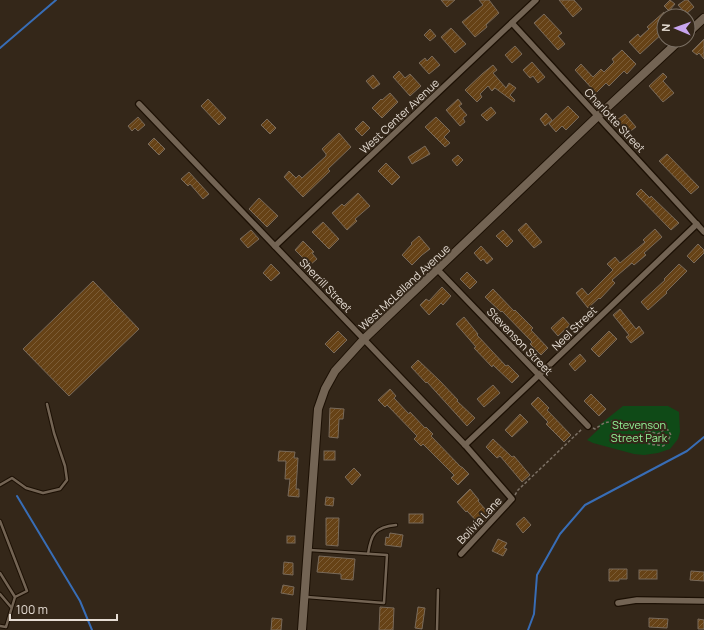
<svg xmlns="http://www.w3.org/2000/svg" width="704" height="630" font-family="Manrope,sans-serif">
<defs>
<pattern id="building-hatch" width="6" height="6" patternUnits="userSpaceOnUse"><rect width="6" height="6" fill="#664216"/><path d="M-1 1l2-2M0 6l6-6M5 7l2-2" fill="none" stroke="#7c5d37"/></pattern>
</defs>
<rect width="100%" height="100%" fill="#342719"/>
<polygon fill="#0f4a17" points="623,406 668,406 679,412 680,432 678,439 670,449 658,453 644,455 634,454 593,443 587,440 600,428 598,426"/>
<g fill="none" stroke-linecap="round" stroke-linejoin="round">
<g stroke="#386db6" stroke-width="2">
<polyline points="0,48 56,0"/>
<polyline points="17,496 80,601 92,630"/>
<polyline points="528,630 534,614 537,575 560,534 585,505 687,451 704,437"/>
</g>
</g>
<g fill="url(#building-hatch)" stroke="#796a5a">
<polygon points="441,0 455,0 447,7"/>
<polygon points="479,0 489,0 499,13 486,25 487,27 475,37 462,22 483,5"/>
<polygon points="559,0 574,0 582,9 573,17"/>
<polygon points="670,0 675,4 669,11 664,6"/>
<polygon points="685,0 688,0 694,7 686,14 678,5"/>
<polygon points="664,12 664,23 660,27 664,32 640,54 629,42 638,34 640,37 649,29 647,27"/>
<polygon points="544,14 562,33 558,36 565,44 558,50 534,23"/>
<polygon points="451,28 466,44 455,53 441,37"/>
<polygon points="430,29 436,36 430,41 424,35"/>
<polygon points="704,39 704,59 699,53 697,55 692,51"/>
<polygon points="515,46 522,54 512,63 505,55"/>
<polygon points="622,50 636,64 627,74 624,71 609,86 606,83 596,93 575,70 581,64 593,77 601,69 604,72 614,62 612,59"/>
<polygon points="432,56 440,65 429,74 419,63 425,58 427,61"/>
<polygon points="532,62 545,77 538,83 533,76 530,78 523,70"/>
<polygon points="493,65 497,70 493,73 506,88 509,83 516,88 510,95 515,100 514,102 495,88 492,91 488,86 480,94 482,97 477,102 465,90 482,74"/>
<polygon points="399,71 405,78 410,74 421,86 410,96 393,77"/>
<polygon points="663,73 667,77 663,81 674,93 663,102 649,86"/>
<polygon points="373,75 380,84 373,89 366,81"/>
<polygon points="390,93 398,102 382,118 372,108 381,99 382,100"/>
<polygon points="208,99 226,118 219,125 201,106"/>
<polygon points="458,99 462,104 459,106 467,115 463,118 465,122 460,126 446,110"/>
<polygon points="568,106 579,117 566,130 562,126 556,132 549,124"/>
<polygon points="491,107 496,113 487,121 481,115"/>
<polygon points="546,113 552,120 545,126 540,119"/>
<polygon points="625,114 636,127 628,133 617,120"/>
<polygon points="138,117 145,125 138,131 135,128 132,131 128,126"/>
<polygon points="436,117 450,131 444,137 450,143 445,147 425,127"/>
<polygon points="267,119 276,128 270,134 261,125"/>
<polygon points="363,121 370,128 362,136 355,129"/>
<polygon points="339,133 351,147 328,169 330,171 303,197 284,177 289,171 296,178 299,175 302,178 326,156 326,154 322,149"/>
<polygon points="154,138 165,149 159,155 148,144"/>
<polygon points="425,146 430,154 412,164 408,157"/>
<polygon points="667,154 699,187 691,194 659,161"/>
<polygon points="458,155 463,160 457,166 452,160"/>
<polygon points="386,163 400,177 392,185 378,171"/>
<polygon points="189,172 209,194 203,199 190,184 188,186 181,179"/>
<polygon points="641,189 650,198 651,196 679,223 671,230 636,194"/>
<polygon points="358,193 370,206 355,219 357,221 347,230 332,213 342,204 344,206"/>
<polygon points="259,198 278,216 267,227 249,209"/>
<polygon points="323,222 339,239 329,249 312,232"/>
<polygon points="526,223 542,242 534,248 518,230"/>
<polygon points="655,229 662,237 644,253 646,255 634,265 632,263 612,280 615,283 600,299 599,298 588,308 576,293 582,288 588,295 613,270 607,264 615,257 620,263 645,242 643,240"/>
<polygon points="251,230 259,239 248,248 240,239"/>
<polygon points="503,230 513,241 507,247 496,236"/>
<polygon points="419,236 430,249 422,255 412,265 402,255 412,244 411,243"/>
<polygon points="303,241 314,252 312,253 317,259 310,265 295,250"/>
<polygon points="698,244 704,250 704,253 694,263 687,256"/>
<polygon points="481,246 493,259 487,264 483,259 481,261 474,253"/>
<polygon points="271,264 280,273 271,281 263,273"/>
<polygon points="679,264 687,271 666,292 667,293 648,310 641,302 665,280 664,279"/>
<polygon points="467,272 477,282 470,289 460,279"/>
<polygon points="93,281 139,329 69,396 23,349"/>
<polygon points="442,287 451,296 443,305 441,303 429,315 420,305 426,299 429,301"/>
<polygon points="493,289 514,311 515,310 533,328 531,330 548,348 541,355 530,344 532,342 502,311 501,312 485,297"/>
<polygon points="620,309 636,329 639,326 644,333 631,343 626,337 629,335 613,315"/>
<polygon points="464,317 478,334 477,335 506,366 508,365 519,376 512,383 493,365 492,367 474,348 476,347 456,324"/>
<polygon points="563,317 570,325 558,336 551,328"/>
<polygon points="338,331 347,340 334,353 325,344"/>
<polygon points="609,331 617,339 599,357 591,349"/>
<polygon points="580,354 586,361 575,371 569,364"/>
<polygon points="418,360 440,381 458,400 457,401 475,418 467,426 427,382 426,383 411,367"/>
<polygon points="493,385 500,393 484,407 477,399"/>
<polygon points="390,389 396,396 394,398 409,414 410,412 425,428 426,427 433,434 431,436 461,467 462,467 469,474 458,485 451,478 454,475 423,444 421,446 414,439 417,436 387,405 385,407 378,400"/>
<polygon points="591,394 606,409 599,416 584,401"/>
<polygon points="538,397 549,408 547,410 571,435 564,442 546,424 548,422 531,404"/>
<polygon points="330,408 344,409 343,419 339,419 338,438 329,437"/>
<polygon points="520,414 528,422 512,437 505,430"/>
<polygon points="493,439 512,457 514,456 530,475 522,482 500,456 497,458 486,447"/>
<polygon points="279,451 295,452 294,458 298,458 296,489 299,489 299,497 288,496 290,479 285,479 286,461 278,461"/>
<rect x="324" y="451" width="11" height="9"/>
<polygon points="354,468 361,475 352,485 345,477"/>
<polygon points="470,489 479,500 478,501 486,510 487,509 492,514 481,526 467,511 466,512 457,502"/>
<polygon points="326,497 334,498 333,506 325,505"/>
<rect x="409" y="514" width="14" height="9"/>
<polygon points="524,517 531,525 523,533 516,524"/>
<polygon points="326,518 339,518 338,546 326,545"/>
<polygon points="390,533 403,535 401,547 385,545 386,537 389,538"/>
<rect x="287" y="536" width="8" height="7"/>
<polygon points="498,539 507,543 504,548 507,549 503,556 492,551"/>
<polygon points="319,556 355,559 353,580 341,579 341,574 317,572"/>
<polygon points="284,562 293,563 293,575 283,574"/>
<polygon points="609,569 627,569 627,579 619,579 619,581 609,581"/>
<rect x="639" y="570" width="18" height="9"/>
<polygon points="691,571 704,572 704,581 690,580"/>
<polygon points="283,585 294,587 293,595 281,593"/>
<polygon points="380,607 394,608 393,630 379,630"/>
<polygon points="418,607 425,608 422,629 415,628"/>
<polygon points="272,618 282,619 281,630 271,630"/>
<polygon points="649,618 668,619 667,628 649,627"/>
<polygon points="698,619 704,620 704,629 698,629"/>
</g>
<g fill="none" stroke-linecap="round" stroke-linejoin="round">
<defs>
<g id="lane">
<polyline points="0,485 12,478 26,488 43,493 60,489 67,480 65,466 54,433 47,404"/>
<polyline points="0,521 27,591 15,597"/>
<path d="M368 554C371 534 375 527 396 525"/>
<polyline points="0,573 15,597 6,627 0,626"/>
<polyline points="0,594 11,607"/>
<polyline points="307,597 384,603 387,555 310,550"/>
<polyline points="437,630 438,590"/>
</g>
<g id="street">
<polyline points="512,23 704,232"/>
<polyline points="139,104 465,445 512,499 461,554"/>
<polyline points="275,246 536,0"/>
<polyline points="438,270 588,426"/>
<polyline points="465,445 539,375 697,224"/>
<polyline points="618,603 637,600 704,601"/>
</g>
<g id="secondary">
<polyline points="688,33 704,18"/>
<polyline points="302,630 318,409 325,389 335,371 364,339 598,116 680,40"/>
</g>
</defs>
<use href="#lane" stroke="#1c1004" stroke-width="4.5"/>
<use href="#street" stroke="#1c1004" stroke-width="8"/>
<use href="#secondary" stroke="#1c1004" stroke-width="10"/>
<g stroke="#7c7165" stroke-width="1.5" stroke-dasharray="3 2" stroke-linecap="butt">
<path d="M593 428 595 429 604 423 613 421 630 425 641 423 657 424 662 431 666 429 668 430 671 435 666 444 663 446C656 444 651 446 643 441V439L646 431H649L658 434 662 431"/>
<polyline points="515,495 518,490 582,429"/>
</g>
<use href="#lane" stroke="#736454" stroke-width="2.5"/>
<use href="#street" stroke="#736454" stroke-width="5.5"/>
<use href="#secondary" stroke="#736454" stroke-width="8"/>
</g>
<g text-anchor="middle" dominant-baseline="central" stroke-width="4" stroke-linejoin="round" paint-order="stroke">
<g font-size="11" fill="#e6ddd4" stroke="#342719">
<text transform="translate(399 116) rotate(-43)">West Center Avenue</text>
<text transform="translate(615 120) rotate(47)">Charlotte Street</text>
<text transform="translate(326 285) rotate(46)">Sherrill Street</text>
<text transform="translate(404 287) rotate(-43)">West McLelland Avenue</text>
<text transform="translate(574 328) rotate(-44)">Neel Street</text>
<text transform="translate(520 341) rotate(46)">Stevenson Street</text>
<text transform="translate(479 520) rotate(-47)">Bolivia Lane</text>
</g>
<g font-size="11" fill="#93f598" stroke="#342719">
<text x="639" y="424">Stevenson<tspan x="639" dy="13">Street Park</tspan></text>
</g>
</g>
<g transform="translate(676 28) rotate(272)"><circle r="19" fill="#342719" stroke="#7b7064"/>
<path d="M0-3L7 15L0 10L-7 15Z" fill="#c8a5ef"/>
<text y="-6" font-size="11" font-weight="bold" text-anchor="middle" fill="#e6ddd4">N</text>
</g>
<path d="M10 614v6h107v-6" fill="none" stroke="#e6ddd4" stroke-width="2"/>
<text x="16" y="614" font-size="12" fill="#e6ddd4" stroke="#342719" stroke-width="3" paint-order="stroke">100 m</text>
</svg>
